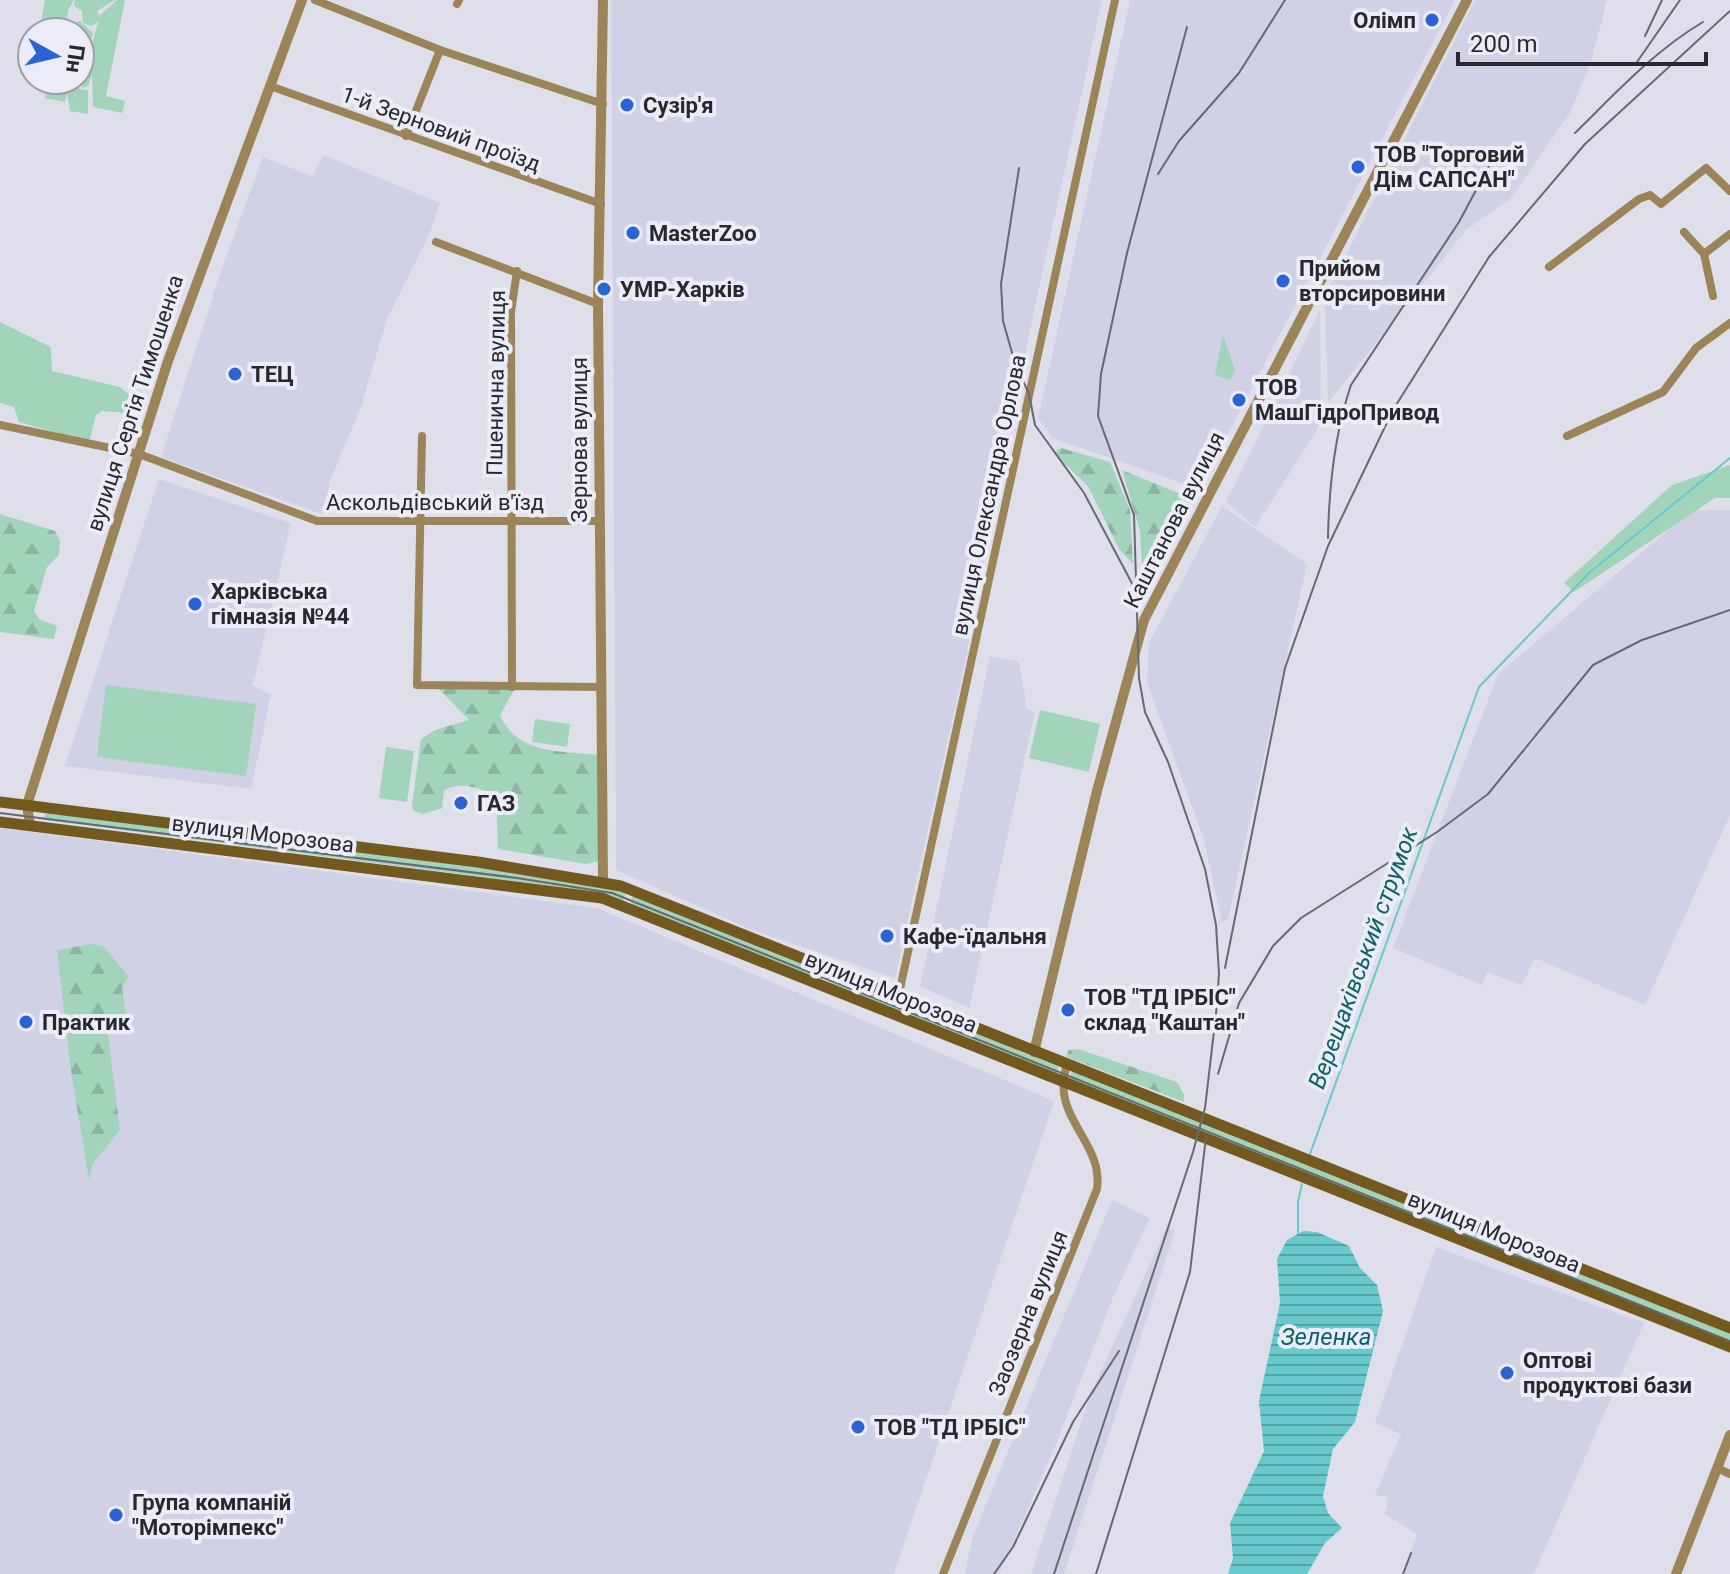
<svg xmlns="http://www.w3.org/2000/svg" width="1730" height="1574" font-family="Roboto,sans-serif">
<defs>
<pattern id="forest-firs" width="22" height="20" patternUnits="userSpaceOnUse" patternTransform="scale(2)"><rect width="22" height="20" fill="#a2d3bb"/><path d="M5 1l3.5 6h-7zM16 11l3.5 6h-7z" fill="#8cb5a1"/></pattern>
<pattern id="water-rules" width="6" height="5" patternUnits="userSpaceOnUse" patternTransform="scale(2)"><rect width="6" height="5" fill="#68c9cd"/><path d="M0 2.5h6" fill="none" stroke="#56a3a7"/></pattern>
</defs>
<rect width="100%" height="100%" fill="#dfdfeb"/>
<g fill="#d1d1e5">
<polygon points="611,0 1102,0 1016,394 966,658 895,978 752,930 616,870"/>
<polygon points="1130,0 1455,0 1199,489 1052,438 1038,418"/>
<polygon points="1475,0 1607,0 1590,65 1570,113 1510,199 1467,229 1328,403 1325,296"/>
<polygon points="324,155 440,203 429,235 387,319 361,407 330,481 322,514 161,457 222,268 263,157 312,176"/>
<polygon points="1320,310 1321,424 1255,527 1226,502"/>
<polygon points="159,479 291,523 253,685 271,695 251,789 65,766"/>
<polygon points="1222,506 1307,564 1228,919 1222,922 1203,837 1147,683 1149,643"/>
<polygon points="1692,510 1730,510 1730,815 1645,1005 1535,958 1522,985 1487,972 1482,985 1393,948 1498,674"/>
<polygon points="990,656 1019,662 1027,709 1035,712 969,1008 920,986"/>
<polygon points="0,828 597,908 1054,1101 894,1574 0,1574"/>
<polygon points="1112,1200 1150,1218 1114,1295 1052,1454 999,1574 965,1574 972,1538"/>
<polygon points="1167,1227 1175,1231 1064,1574 1031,1574 1091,1393"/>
<polygon points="1436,1247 1644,1323 1534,1574 1404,1574 1417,1534 1385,1514 1388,1497 1375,1495 1401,1434 1375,1423"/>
</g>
<g fill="#a2d3bb">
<polygon points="45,0 74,0 68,10 66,32 39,32"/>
<polygon points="75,0 115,0 97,11 99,16 117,0 125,0 106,96 125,101 122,113 93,107 92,75 88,86 83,88 80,83 84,76 80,57 92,72 90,49 99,21 92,26 83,23 82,11 74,6"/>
<polygon points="80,21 93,33 87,57 80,54 80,32 74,32 74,23"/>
<path d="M55 80C68 80 78 91 88 90V114L70 111 67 93 65 102 45 98 47 87 56 88Z"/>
<polygon points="0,322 51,347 52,371 120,387 131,396 130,408 125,413 102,411 96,415 90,439 82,440 19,422 14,407 0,403"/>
<polygon points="1223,335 1235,370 1230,380 1215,375"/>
<polygon points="1730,465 1730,498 1715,498 1574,592 1564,583 1672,485"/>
<polygon points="106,685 256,704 246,776 97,757"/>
<polygon points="1040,710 1100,724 1089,772 1029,758"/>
<polygon points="535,719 570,724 567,747 532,742"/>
<polygon points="386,747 414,751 407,802 379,798"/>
<polygon points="46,810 596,882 627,891 623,901 591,891 44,820"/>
<polygon points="634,894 825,972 821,982 630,904"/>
<polygon points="831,974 1059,1067 1056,1075 827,985"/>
<polygon points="1072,1071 1565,1265 1560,1276 1069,1080"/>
<polygon points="1569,1269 1730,1331 1730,1344 1565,1278"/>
</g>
<g fill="url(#forest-firs)">
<polygon points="1061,448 1110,462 1130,510 1133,564 1119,549 1088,486 1053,453"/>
<polygon points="1122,470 1193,499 1144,598 1140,531"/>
<polygon points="0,514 55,531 60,541 59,555 47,567 34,611 39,619 57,626 54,639 0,632"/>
<path d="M435 685 514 690 500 715C517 755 563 751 601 755L603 860 586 864 498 849 496 796C482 789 459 780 444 791L442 808 423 814 414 811 412 805 421 739 435 730 469 720Z"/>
<polygon points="91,944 103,946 129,977 122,987 126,1015 106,1018 120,1130 93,1163 89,1180 71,1071 57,950"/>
<polygon points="1078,1049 1177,1082 1184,1095 1184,1102 1067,1057 1068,1050"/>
</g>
<polygon fill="url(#water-rules)" points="1303,1231 1317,1232 1349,1246 1360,1268 1377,1285 1383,1311 1355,1422 1333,1449 1323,1496 1328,1513 1342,1528 1325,1543 1307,1574 1228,1574 1233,1558 1230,1523 1264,1451 1259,1401 1280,1303 1277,1259 1287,1240"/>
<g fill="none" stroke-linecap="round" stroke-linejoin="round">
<g stroke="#68c9cd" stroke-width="2">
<polyline points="1310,1154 1479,687 1589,573 1730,458"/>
<polyline points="1298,1233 1298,1202 1302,1184"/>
</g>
<g stroke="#9b8457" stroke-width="8">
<polyline points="315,0 440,50 603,104"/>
<polyline points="457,4 459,0"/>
<polyline points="270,86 601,204"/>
<polyline points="406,136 440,50"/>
<polyline points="1684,232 1704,254"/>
<polyline points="436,242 598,304"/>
<polyline points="1549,267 1639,199 1650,195 1661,204 1706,168 1730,191"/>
<polyline points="1713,296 1704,254 1730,234"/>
<polyline points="0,425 139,454 317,521 600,521"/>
<polyline points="422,436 417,685 599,687"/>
<polyline points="1567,436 1663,392 1696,348 1730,323"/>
<polyline points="512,687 511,312 517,271"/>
<polyline points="898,998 1115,0"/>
<polyline points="1717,1468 1730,1474"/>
<path d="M943 1574 1097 1189C1104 1141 1049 1117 1067 1065"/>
</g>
<g stroke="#9b8457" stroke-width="10">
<polyline points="30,825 27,805 168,361 302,0"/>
<polyline points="603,880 598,304 603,0"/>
<polyline points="1034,1052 1097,791 1144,620 1467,0"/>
<polyline points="1676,1574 1730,1435"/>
</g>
<g stroke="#73591e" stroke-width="11">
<polyline points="0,802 478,862 621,886 1730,1328"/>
<polyline points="0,822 602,898 1730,1347"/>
</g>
<polyline stroke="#686870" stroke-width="2" points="0,813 517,878 612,893 1730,1341"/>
<g stroke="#686870" stroke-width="2">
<polyline points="1645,36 1662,0"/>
<polyline points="1637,62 1680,0"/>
<path d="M1575 133C1616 93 1654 51 1703 22"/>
<polyline points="1019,168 1001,284 1003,321 1015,363 1029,394 1035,425 1084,493 1135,589"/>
<polyline points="1158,174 1179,141 1239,73 1285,0"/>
<path d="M1328 538C1329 486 1334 435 1351 385L1459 222 1498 149"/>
<polyline points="1225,968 1285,668 1328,546 1393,410 1489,257 1585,144 1730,11"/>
<polyline points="1218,1074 1239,1003 1273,946 1301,918 1437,832 1488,794 1593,665 1642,640 1730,610"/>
<polyline points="994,1574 1013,1547 1073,1422 1119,1351"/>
<polyline points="1054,1574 1193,1152 1205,1108 1216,1014 1219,974 1216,925 1205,869 1168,762 1145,712 1139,678 1134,515 1098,416 1101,374 1127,253 1187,27"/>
<polyline points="1096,1574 1190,1272 1206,1137"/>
<polyline points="1403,1574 1411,1553"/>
</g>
</g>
<g fill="#2b64d2" stroke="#ececf8" stroke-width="3">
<circle cx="1432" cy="20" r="8"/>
<circle cx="627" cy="105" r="8"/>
<circle cx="1358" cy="167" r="8"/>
<circle cx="633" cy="233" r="8"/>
<circle cx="1283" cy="281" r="8"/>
<circle cx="604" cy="289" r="8"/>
<circle cx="235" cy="374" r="8"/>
<circle cx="1239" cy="400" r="8"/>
<circle cx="195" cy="604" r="8"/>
<circle cx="461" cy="803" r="8"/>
<circle cx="887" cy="936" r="8"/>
<circle cx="1068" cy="1010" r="8"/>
<circle cx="26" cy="1022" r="8"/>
<circle cx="1507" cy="1373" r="8"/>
<circle cx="858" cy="1427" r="8"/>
<circle cx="116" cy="1515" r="8"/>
</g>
<g text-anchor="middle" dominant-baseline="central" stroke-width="8" stroke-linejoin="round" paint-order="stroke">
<g font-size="22" font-weight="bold" fill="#28282d" stroke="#ececf8" text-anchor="start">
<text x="1416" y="20" text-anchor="end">Олімп</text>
<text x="643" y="105">Сузір'я</text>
<text x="1374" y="154">ТОВ "Торговий<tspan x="1374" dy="25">Дім САПСАН"</tspan></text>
<text x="649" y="233">MasterZoo</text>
<text x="1299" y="268">Прийом<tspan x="1299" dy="25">вторсировини</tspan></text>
<text x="620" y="289">УМР-Харків</text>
<text x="251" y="374">ТЕЦ</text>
<text x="1255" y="387">ТОВ<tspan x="1255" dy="25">МашГідроПривод</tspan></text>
<text x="211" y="591">Харківська<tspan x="211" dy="25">гімназія №44</tspan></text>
<text x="477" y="803">ГАЗ</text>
<text x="903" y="936">Кафе-їдальня</text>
<text x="1084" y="997">ТОВ "ТД ІРБІС"<tspan x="1084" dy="25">склад "Каштан"</tspan></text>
<text x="42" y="1022">Практик</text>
<text x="1523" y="1360">Оптові<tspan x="1523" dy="25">продуктові бази</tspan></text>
<text x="874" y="1427">ТОВ "ТД ІРБІС"</text>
<text x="132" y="1502">Група компаній<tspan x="132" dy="25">"Моторімпекс"</tspan></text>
</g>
<g font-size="22" fill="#28282d" stroke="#ececf8">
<text transform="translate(441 129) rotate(20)">1-й Зерновий проїзд</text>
<text transform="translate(496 383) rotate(-89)">Пшенична вулиця</text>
<text transform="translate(135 403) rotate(-72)">вулиця Сергія Тимошенка</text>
<text transform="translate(579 440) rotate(-90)">Зернова вулиця</text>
<text transform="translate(989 495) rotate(-78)">вулиця Олександра Орлова</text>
<text x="435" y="502">Аскольдівський в'їзд</text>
<text transform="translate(1174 520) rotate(-63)">Каштанова вулиця</text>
<text transform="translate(263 834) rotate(7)">вулиця Морозова</text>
<text transform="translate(891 992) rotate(22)">вулиця Морозова</text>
<text transform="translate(1494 1232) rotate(22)">вулиця Морозова</text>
<text transform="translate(1028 1313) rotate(-68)">Заозерна вулиця</text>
</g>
<g font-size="24" font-style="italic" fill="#0e6265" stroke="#ececf8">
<text transform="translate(1363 958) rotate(-70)">Верещаківський струмок</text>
<text x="1326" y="1337">Зеленка</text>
</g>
</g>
<g transform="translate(56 56) rotate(98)"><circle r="38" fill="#ececf8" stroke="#9e9ea7" stroke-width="2"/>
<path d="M0-6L14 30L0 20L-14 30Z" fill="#2b64d2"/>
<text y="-12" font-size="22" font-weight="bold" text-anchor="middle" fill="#28282d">Пн</text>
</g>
<path d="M1458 52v12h248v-12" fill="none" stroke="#28282d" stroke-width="4"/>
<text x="1470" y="52" font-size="24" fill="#28282d" stroke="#ececf8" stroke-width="6" paint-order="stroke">200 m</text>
</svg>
